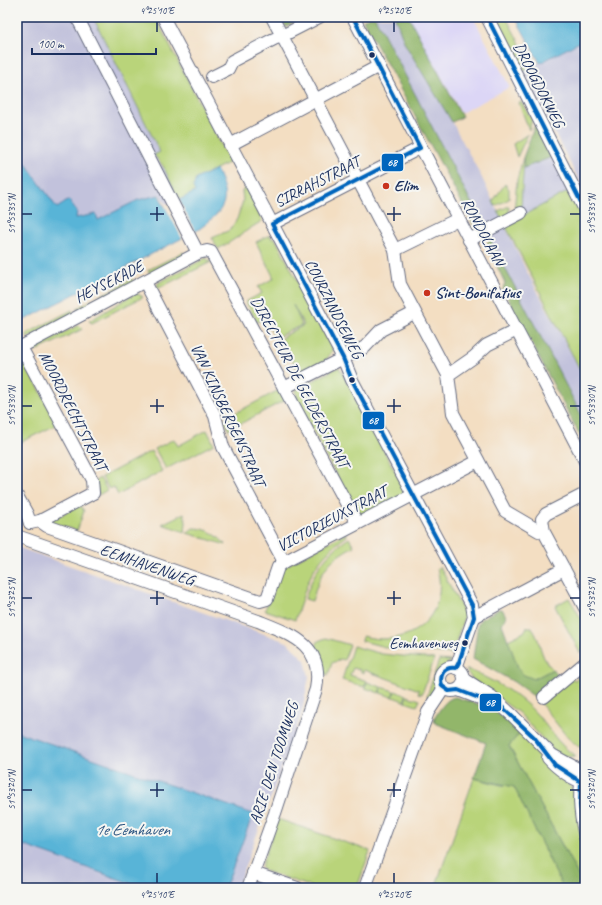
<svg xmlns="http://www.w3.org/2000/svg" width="602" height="905" font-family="Caveat,sans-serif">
<rect width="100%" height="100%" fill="#f6f6f2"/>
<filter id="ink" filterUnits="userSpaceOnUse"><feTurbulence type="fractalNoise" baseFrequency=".025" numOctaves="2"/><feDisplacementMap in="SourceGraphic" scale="8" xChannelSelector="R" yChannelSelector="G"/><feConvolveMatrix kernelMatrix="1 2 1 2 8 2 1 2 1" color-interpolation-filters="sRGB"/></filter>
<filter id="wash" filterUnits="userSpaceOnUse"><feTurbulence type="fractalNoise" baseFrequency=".012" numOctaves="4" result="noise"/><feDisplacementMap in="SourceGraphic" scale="16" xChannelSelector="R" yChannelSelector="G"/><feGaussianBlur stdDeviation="0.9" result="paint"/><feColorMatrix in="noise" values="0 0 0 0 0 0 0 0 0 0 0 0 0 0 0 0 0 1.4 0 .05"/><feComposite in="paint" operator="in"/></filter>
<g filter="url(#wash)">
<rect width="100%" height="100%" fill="#f3dec2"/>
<polygon fill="#dcd6f6" points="409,17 473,17 510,87 461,113 434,63 427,54"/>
<g fill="#c2c2dc">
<polygon points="17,17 93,17 160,153 154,156 185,197 165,207 138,200 98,220 95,214 75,218 76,214 57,209 17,151"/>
<polygon points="375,17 395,17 405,44 452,122 480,174 526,270 585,379 585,422"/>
<polygon points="585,39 585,192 523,71"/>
<polygon points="552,157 569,191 523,216 521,194 524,168"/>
<polygon points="17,547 287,642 305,660 309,677 301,716 237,888 17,888"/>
</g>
<g fill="#b9d47a" stroke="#6a826c">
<polygon points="93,17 155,17 230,162 196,179 195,192 179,200 163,166 154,155 160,152"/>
<polygon points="496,17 506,17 532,67 523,71"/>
<polygon points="521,102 532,120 529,130 519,103"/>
<polygon points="528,134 517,157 513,144"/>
<path d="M523 158C525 175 520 192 522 209L514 212 517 180Z"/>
<polygon points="505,184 509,189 509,199 495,206 493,201"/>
<path d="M248 186 262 221C246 230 234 241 218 249L212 238 230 230 237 219 243 201 242 191Z"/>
<polygon points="569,191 585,221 585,379 505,225"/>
<polygon points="509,206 509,217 502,220 498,211"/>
<polygon points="270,235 272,239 275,238 333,349 327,359 299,374 281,338 304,325 293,305 302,325 275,338 265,318 257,322 247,304 247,301 262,293 258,287 274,278 256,242"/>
<polygon points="183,252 185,256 150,274 148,270"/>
<polygon points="206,258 211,262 157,289 158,283"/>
<polygon points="132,279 134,282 79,312 77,308"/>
<polygon points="136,293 143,297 92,323 89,321"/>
<polygon points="72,310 74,314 28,338 26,334"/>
<polygon points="79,325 83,329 34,352 35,347"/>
<polygon points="25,362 58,424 17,444 17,366"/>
<polygon points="339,367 407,494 359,519 297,399 296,390"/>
<polygon points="279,390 285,400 229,430 224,419"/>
<polygon points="207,430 214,444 166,469 155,449 174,439 178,446"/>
<polygon points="151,451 162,471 118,495 114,487 109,489 102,477"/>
<polygon points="100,478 107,490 99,495 95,481"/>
<polygon points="80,505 84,511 77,531 49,521"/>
<polygon points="184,513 186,522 185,532 162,524"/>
<path d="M193 528C208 528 217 535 226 545L187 533Z"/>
<path d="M346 533 347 536C310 562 309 580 295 620L265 610 280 569Z"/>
<path d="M349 538 354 546C325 562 322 570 312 601L305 599C315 569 323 556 349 538Z"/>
<path d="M440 567 465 614 452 654 389 648 362 641 363 636C409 649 450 617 437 568Z"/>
<polygon points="569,598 585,625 585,649 580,653 555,606"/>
<path d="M527 627H532C534 632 538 638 539 643 542 653 544 662 553 669L534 679C517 679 513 653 508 640L524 632Z"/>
<polygon points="326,638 350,645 344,660 341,659 332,663 328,675 324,673 322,660 316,647 318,641"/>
<polygon points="353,646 382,654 434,659 422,694 418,693 419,690 364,670 363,673 361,672 361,670 353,668 350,675 367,681 364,687 342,680"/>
<polygon points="439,660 451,661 439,671 436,678 437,688 433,696 427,696"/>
<path d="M467 669C492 680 512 690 532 709 548 725 557 745 576 756L565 757 554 751 519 713 473 680 467 672Z"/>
<polygon points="585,673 585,745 579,747 568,738 541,704 571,678 575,680"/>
<polygon points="367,682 381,687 379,693 365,688"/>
<polygon points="382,687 394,691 392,697 380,693"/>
<polygon points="395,691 406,695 404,701 393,697"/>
<polygon points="407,696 420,700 417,706 405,702"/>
<polygon points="522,730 542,758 575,791 581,835 585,848 585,888 509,746"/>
<polygon points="474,778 501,785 514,786 563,888 435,888"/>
<polygon points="278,819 370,851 357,888 315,888 265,871 261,867"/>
</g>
<g fill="#92b66a" stroke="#567264">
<polygon points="280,17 304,17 286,27"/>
<polygon points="369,17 375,17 484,227 477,231 363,20"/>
<polygon points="395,17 409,17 462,117 452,122 405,44"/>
<polygon points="535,125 539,128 552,157 524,168 523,158"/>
<polygon points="490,239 585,422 585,445 503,289 505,283 487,245"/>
<polygon points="499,609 502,609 506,616 502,624 519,670 524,675 534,679 553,669 557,674 557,676 535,697 514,682 473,659 478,623 481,619"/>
<path d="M455 697 490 708 522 730 509 746 585 888H563L514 787 474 778 486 743 435 723 434 719C439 711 445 699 455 697Z"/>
</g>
<g fill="#59b4d7" stroke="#3a729a">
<polygon points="515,17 585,17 585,39 540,63"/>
<path d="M17 151 57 208 69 200 77 211 76 218 96 214 98 220 138 200 159 195 165 207 195 192 193 187 196 179 216 169C232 201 225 210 198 230L17 324Z"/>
<polygon points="17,732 253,814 225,888 144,888 17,843"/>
</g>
<polygon fill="#f3dec2" points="158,193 166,204 178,198 196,233 183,240"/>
</g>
<g filter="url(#ink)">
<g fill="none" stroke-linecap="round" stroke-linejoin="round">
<defs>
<g id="minor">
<polyline points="77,17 198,253"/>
<polyline points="163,17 343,358 352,380 472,605 474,617 456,668"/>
<polyline points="319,17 282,36 395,250 400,284 448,375 453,413 505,511 539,531 544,532 585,608"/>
<polyline points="353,17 585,461"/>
<polyline points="487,17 585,210"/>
<polyline points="212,77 228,69 232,61 274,39 282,36 272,17"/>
<polyline points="230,145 379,66"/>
<polyline points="272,224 420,148"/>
<polyline points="469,240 521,213"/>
<polyline points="395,250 458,219"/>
<polyline points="145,282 215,416 223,447 284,562"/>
<polyline points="21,347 92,480 93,493 40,521 30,523"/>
<polyline points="17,349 198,253 207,251 211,252 357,523"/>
<polyline points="448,375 474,357 487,345 517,330"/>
<polyline points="284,388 365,347 381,330 414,313"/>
<polyline points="17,496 27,514 30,523"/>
<polyline points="40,521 47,526 260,601 267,599 278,567 284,562 478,461"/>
<polyline points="544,532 542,519 546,514 585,494"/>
<path d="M17 536 258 621C293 635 324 645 316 689L275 813 248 888"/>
<polyline points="474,617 564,569"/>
<circle cx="452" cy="679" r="12"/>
<polyline points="464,679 491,696 512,715 552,755 585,773"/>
<polyline points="458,690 492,703"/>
<polyline points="544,697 585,663"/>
<path d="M548 758C555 766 575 783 585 781"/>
<path d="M585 767C577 790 580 814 585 837"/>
<polyline points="253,873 297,888"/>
<polyline points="365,888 428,712 444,688"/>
</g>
</defs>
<use href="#minor" stroke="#676c81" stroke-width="14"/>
<use href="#minor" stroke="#fff" stroke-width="12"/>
<defs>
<g id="bus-1">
<path d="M353 17 420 148 272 224 343 358 352 380 472 605 474 617 459 662 456 668C444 666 439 675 442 686L449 691 458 690 502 707 534 737 555 765 581 782 580 805 585 837"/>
<polyline points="487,17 585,210"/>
</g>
</defs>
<use href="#bus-1" stroke="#f6f6f2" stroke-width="7"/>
<use href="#bus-1" stroke="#0065bd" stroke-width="4"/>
</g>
</g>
<path fill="none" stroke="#1b2f5e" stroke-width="1.5" d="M157 22V32M394 22V32M157 207V221M394 207V221M22 214H32M150 214H164M387 214H401M570 214H580M157 399V413M394 399V413M22 406H32M150 406H164M387 406H401M570 406H580M157 591V605M394 591V605M22 598H32M150 598H164M387 598H401M570 598H580M157 783V797M394 783V797M22 790H32M150 790H164M387 790H401M570 790H580M157 873V883M394 873V883"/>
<g fill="#1b2f5e" stroke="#f6f6f2" stroke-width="1.5">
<circle cx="372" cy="55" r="3.5"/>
<circle cx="352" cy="380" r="3.5"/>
<circle cx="465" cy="643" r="3.5"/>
</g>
<g fill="#c8321e" stroke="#f6f6f2" stroke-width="1.5">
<circle cx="386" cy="186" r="4"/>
<circle cx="427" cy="293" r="4"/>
</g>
<g text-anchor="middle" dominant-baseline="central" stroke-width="4" stroke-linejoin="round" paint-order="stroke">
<g font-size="15" fill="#1b2f5e" stroke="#f6f6f2" text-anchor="end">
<text x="458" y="643">Eemhavenweg</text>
</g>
<g font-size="16" fill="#1b2f5e" stroke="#f6f6f2">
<text transform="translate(539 85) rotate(63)">DROOGDOKWEG</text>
<text transform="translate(317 182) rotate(-27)">SIRRAHSTRAAT</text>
<text transform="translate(483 232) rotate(62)">RONDOLAAN</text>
<text transform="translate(109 282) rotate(-27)">HEYSEKADE</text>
<text transform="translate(334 309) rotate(63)">COURZANDSEWEG</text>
<text transform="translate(300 382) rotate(62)">DIRECTEUR DE GELDERSTRAAT</text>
<text transform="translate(73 411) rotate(63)">MOORDRECHTSTRAAT</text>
<text transform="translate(228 415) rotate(65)">VAN KINSBERGENSTRAAT</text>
<text transform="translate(332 519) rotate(-28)">VICTORIEUXSTRAAT</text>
<text transform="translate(147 565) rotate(19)">EEMHAVENWEG</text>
<text transform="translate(274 763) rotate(-72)">ARIE DEN TOOMWEG</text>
</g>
<g font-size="16" font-weight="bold" fill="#1b2f5e" stroke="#f6f6f2" text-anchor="start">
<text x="394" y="186">Elim</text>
<text x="435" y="293">Sint-Bonifatius</text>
</g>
<g font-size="17" font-style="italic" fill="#2e5782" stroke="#f6f6f2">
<text x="132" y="829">1e Eemhaven</text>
</g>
</g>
<g stroke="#f6f6f2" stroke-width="1.5">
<rect x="381" y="153" width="23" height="19" rx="4" fill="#0065bd"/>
<rect x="362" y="411" width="23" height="19" rx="4" fill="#0065bd"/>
<rect x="479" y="693" width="23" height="19" rx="4" fill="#0065bd"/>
</g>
<g font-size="11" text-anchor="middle" font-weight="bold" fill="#fff">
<text x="392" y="166">68</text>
<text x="373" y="424">68</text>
<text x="490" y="706">68</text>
</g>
<rect width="602" height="905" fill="none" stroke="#f6f6f2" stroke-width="44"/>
<path d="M32 48v6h124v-6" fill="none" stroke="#1b2f5e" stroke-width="2"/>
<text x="38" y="48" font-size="12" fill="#1b2f5e" stroke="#f6f6f2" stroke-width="3" paint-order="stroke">100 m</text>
<rect x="22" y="22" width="558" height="861" fill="none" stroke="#1b2f5e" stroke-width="1.5"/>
<g font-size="10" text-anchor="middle" fill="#1b2f5e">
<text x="157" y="14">4°25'10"E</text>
<text x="394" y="14">4°25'20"E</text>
<text transform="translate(11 214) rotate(-90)" y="4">51°53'35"N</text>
<text transform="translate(591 214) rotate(-90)" y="4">51°53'35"N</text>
<text transform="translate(11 406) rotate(-90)" y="4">51°53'30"N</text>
<text transform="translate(591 406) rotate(-90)" y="4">51°53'30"N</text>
<text transform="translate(11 598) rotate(-90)" y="4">51°53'25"N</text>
<text transform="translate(591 598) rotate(-90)" y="4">51°53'25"N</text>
<text transform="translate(11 790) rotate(-90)" y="4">51°53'20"N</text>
<text transform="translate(591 790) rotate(-90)" y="4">51°53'20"N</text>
<text x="157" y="898">4°25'10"E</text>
<text x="394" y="898">4°25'20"E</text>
</g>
</svg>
